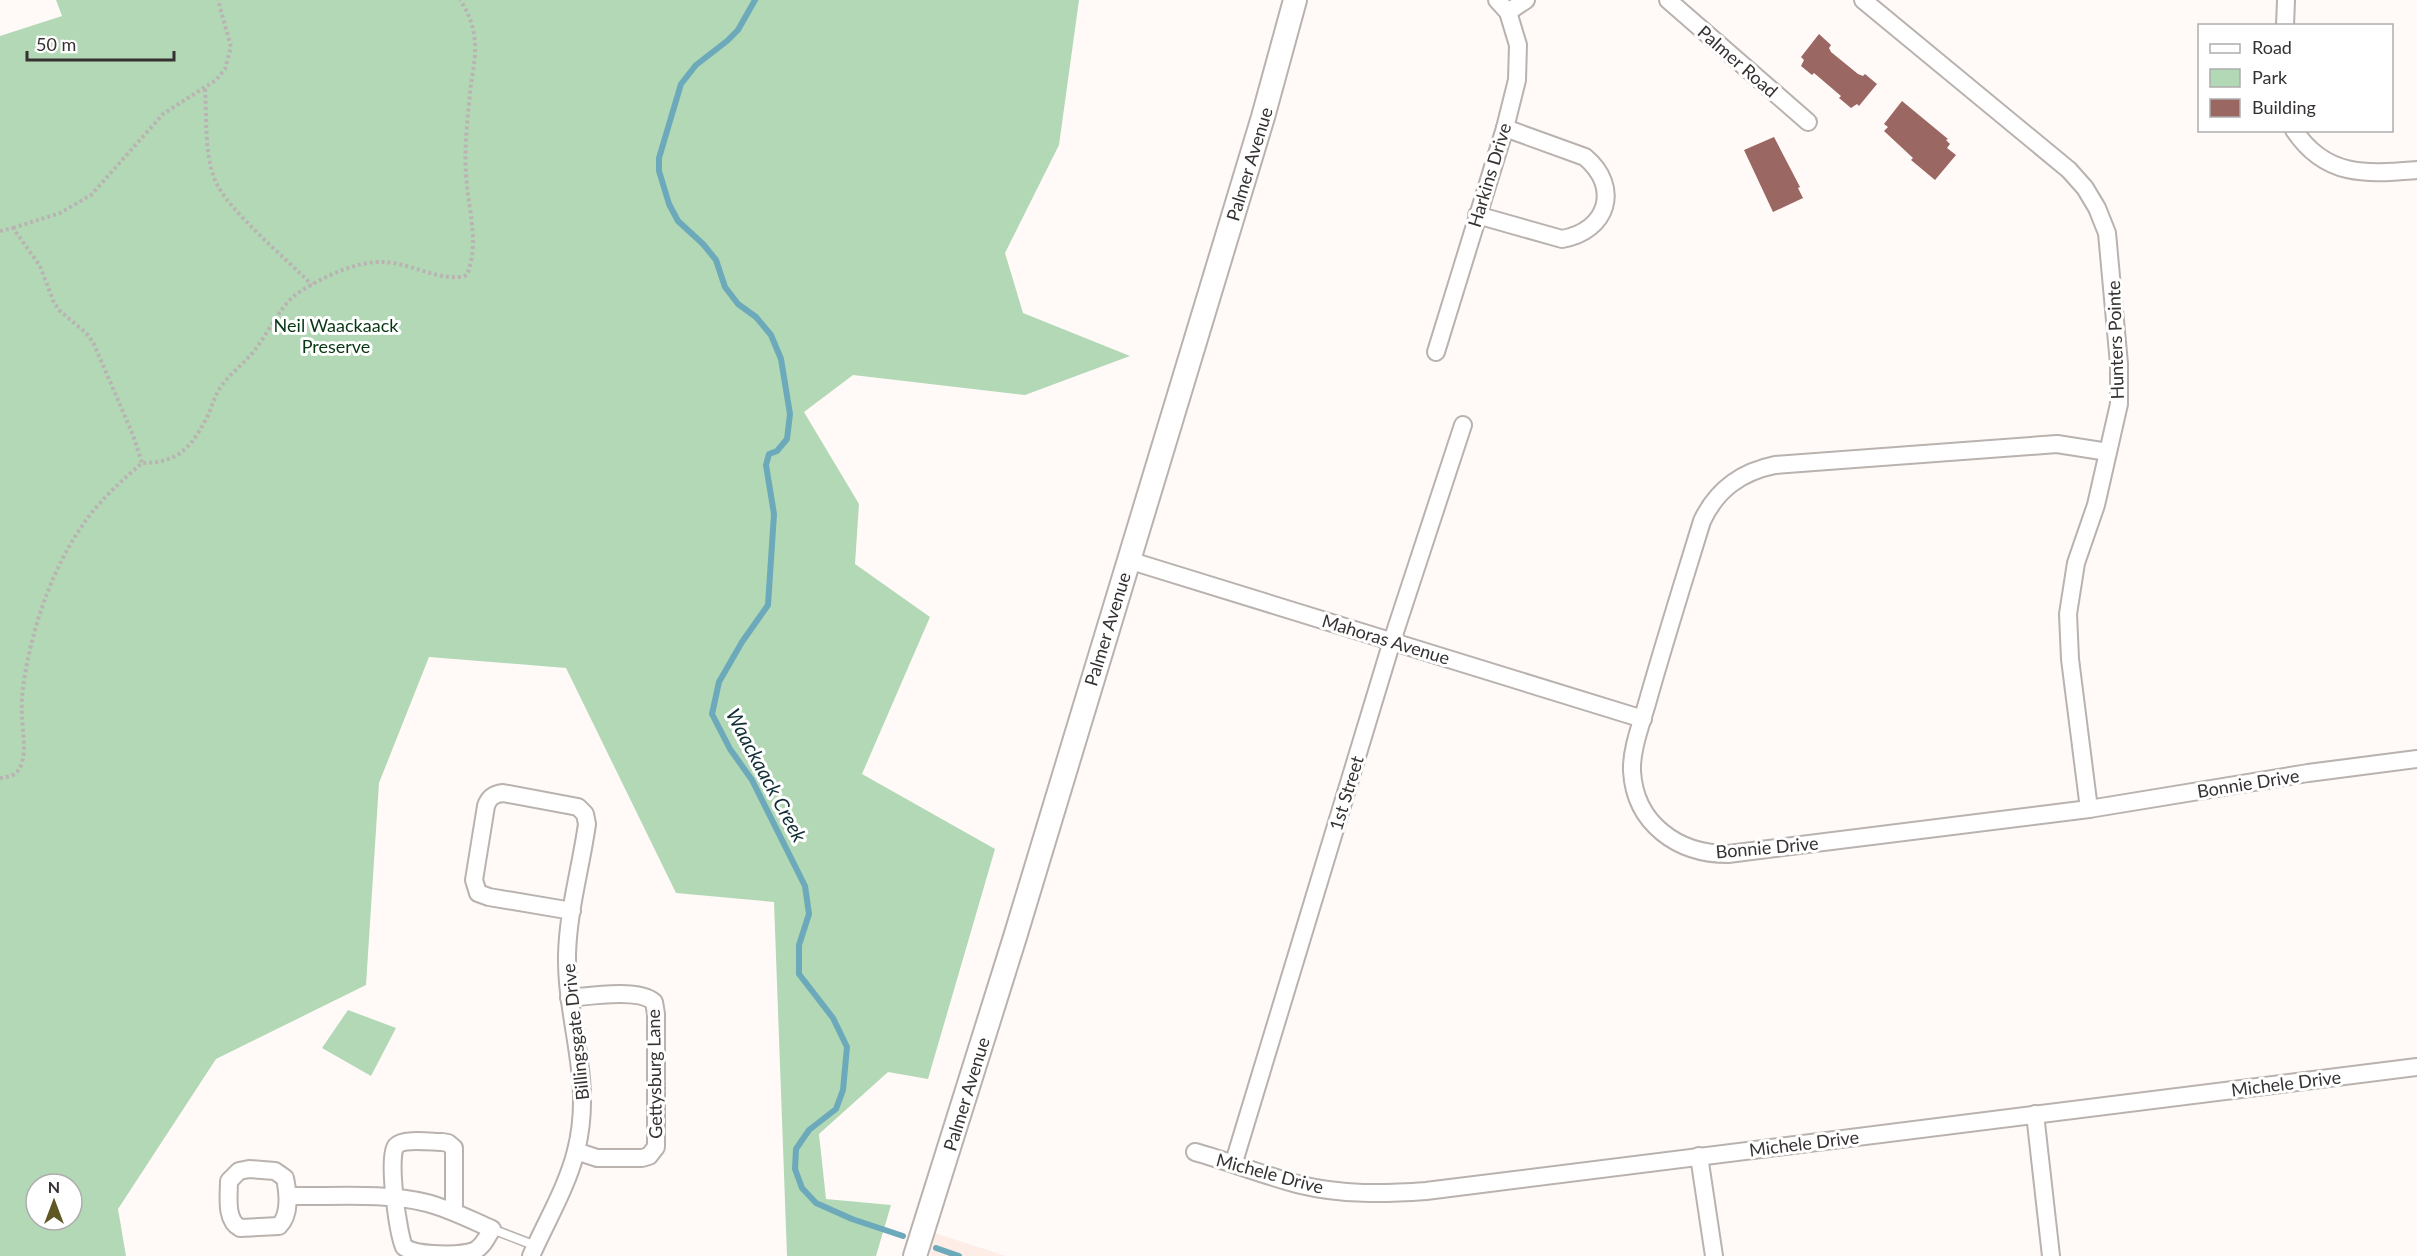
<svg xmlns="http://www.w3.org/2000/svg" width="2417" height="1256" font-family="Lato,sans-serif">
<rect width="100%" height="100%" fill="#fffaf8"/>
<polygon fill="#fdede6" points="935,1233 1006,1256 930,1256"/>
<g fill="#b3d8b5" fill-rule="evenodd">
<path d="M56 0H1079L1059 145 1005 253 1023 313 1130 356 1025 395 853 375 804 412 859 504 855 564 930 617 862 774 995 849 928 1079 888 1072 819 1134 826 1199 891 1205 876 1256H787L774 902 676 893 566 668 429 657 379 783 366 985 216 1059 118 1209 126 1256H0V36L62 16ZM36 1184H72V1220H36Z"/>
<polygon points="348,1010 396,1028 371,1076 322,1048"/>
</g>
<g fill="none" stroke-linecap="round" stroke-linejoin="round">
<g stroke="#6caabb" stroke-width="6">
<polyline points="755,0 738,30 727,41 696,65 681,84 659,158 659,171 669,204 678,221 703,244 716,260 725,287 738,304 756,317 771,335 781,359 790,414 787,439 777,451 769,454 766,465 774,514 768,605 742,642 719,682 712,714 730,749 752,780 805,886 809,914 799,945 799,974 833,1018 847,1047 843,1090 836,1109 809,1130 796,1149 795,1169 802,1188 816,1203 852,1219 903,1236"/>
<polyline points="936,1248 959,1256"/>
</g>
</g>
<g fill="#9b6762">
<polygon points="1819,34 1831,45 1829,48 1831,52 1858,74 1863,76 1865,74 1877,84 1859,106 1857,104 1851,108 1839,98 1841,96 1814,73 1812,75 1801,66 1804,60 1801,57"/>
<polygon points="1902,101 1948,139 1946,140 1950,144 1947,148 1956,155 1935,180 1911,160 1913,158 1884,131 1888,127 1884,124"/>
<polygon points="1774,137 1800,187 1798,188 1803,198 1773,212 1744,150"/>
</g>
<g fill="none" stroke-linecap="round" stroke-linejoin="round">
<defs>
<polyline id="lane" points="492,1229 536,1246"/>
<g id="street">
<polyline points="1668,0 1808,122"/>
<polyline points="1863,0 2069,170 2085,188 2097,208 2107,233 2119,364 2119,404 2096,505 2076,563 2068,614 2070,659 2089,809"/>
<polyline points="1508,12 1526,0"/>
<polyline points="2285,26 2286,0"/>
<path d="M2294 130C2326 178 2367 174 2417 170"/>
<path d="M1477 215 1562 239C1608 231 1621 187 1585 157L1505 128"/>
<polyline points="1436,352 1505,128 1517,80 1518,45 1508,12 1497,0"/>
<path d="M2108 452 2057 444 1775 465C1741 472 1717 489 1702 521 1684 580 1665 640 1648 700 1642 722 1631 749 1632 771 1635 824 1678 854 1728 854L2089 809 2308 773 2417 759"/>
<polyline points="1128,560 1643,719"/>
<path d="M569 998C590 996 639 988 654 1002L656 1014V1147L649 1156 642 1158H597L576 1151"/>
<polyline points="2035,1114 2051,1256"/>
<path d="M1195 1152C1231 1162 1265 1176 1301 1185 1342 1195 1384 1194 1426 1191L2417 1067"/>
<polyline points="1699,1156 1714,1256"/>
<polyline points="1234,1162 1392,641 1463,425"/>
<path d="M249 1169 275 1171 285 1178C288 1193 291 1214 279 1226L240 1228C225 1220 229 1196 229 1181L239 1171Z"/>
<path d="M288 1196C334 1197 383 1192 427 1203 450 1209 471 1220 492 1229 487 1237 483 1247 474 1251 460 1256 417 1256 404 1247 398 1233 387 1157 396 1146 403 1138 432 1142 442 1142L448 1143 454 1148V1212"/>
<path d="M531 1256C546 1222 567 1187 576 1151 594 1080 566 1024 567 955 568 911 581 867 587 824L585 814 578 807 503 793C494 794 489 797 486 806L474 880 478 893 489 897 572 911"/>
</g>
<polyline id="secondary" points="915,1256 1015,937 1263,117 1295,0"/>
</defs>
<use href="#lane" stroke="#b9b2ae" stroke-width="11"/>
<use href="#street" stroke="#b9b2ae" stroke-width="20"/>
<use href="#secondary" stroke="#b9b2ae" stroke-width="26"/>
<g stroke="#b9b4b3" stroke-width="4" stroke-dasharray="3 3" stroke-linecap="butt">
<path d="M205 89C207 118 204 153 215 180 226 209 289 261 312 285"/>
<polyline points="13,228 60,213 91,195 163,114 216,80 225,69 231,47 218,0"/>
<polyline points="0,231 13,228 40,266 54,303 60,311 86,333 93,342 133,435 142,463"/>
<path d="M0 778C9 777 18 775 21 765 27 749 22 731 22 715 21 699 23 685 26 669 35 620 53 568 82 526 98 502 120 482 142 463 175 463 189 451 205 421 211 411 213 399 220 388 229 374 244 364 254 351 270 331 280 304 301 291 323 277 356 261 383 262 408 262 445 284 467 275 480 241 468 210 466 175 464 145 468 114 471 84 473 71 476 56 475 43 474 27 469 13 460 0"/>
</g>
<use href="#lane" stroke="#fff" stroke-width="8"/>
<use href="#street" stroke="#fff" stroke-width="16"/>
<use href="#secondary" stroke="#fff" stroke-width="22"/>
</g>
<g text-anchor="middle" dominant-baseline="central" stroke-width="6" stroke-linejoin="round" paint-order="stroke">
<g font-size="18" fill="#353231" stroke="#fff">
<text transform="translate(1738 61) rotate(41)">Palmer Road</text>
<text transform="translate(1249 164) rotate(-73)">Palmer Avenue</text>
<text transform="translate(1489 175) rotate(-73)">Harkins Drive</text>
<text transform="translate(2115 340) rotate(-92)">Hunters Pointe</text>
<text transform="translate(1107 629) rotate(-73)">Palmer Avenue</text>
<text transform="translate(1386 639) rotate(17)">Mahoras Avenue</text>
<text transform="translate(2248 783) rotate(-9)">Bonnie Drive</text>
<text transform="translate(1346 793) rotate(-73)">1st Street</text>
<text transform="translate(1767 847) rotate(-5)">Bonnie Drive</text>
<text transform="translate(575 1032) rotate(-96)">Billingsgate Drive</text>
<text transform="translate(654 1074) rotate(-91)">Gettysburg Lane</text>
<text transform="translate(2286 1083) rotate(-7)">Michele Drive</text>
<text transform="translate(966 1094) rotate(-73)">Palmer Avenue</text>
<text transform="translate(1804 1143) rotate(-7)">Michele Drive</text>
<text transform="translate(1270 1173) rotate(15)">Michele Drive</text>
</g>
<g font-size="18" fill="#083713" stroke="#fff">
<text x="336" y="325">Neil Waackaack<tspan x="336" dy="21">Preserve</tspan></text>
</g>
<g font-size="20" font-style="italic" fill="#102f37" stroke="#fff">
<text transform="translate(767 775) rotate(62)">Waackaack Creek</text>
</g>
</g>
<rect x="2198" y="24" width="195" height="108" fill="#ffffff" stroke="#aeadad" stroke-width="1.5"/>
<rect x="2210" y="44" width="30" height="9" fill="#ffffff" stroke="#aeadad" stroke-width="1.5"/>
<text x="2252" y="54" font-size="18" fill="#353231">Road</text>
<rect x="2210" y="69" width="30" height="18" fill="#b3d8b5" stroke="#aeadad" stroke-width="1.5"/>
<text x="2252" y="84" font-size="18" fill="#353231">Park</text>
<rect x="2210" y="99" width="30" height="18" fill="#9b6762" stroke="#aeadad" stroke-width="1.5"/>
<text x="2252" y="114" font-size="18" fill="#353231">Building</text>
<g transform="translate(54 1202)"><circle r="28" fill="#ffffff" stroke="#aeadad" stroke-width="1.5"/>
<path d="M0-4.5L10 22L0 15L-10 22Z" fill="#5f5824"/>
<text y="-9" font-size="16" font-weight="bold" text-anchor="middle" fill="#353231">N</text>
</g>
<path d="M27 51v9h147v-9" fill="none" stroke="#353231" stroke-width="3"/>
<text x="36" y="51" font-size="18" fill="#353231" stroke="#ffffff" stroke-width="4.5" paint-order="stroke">50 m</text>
</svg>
